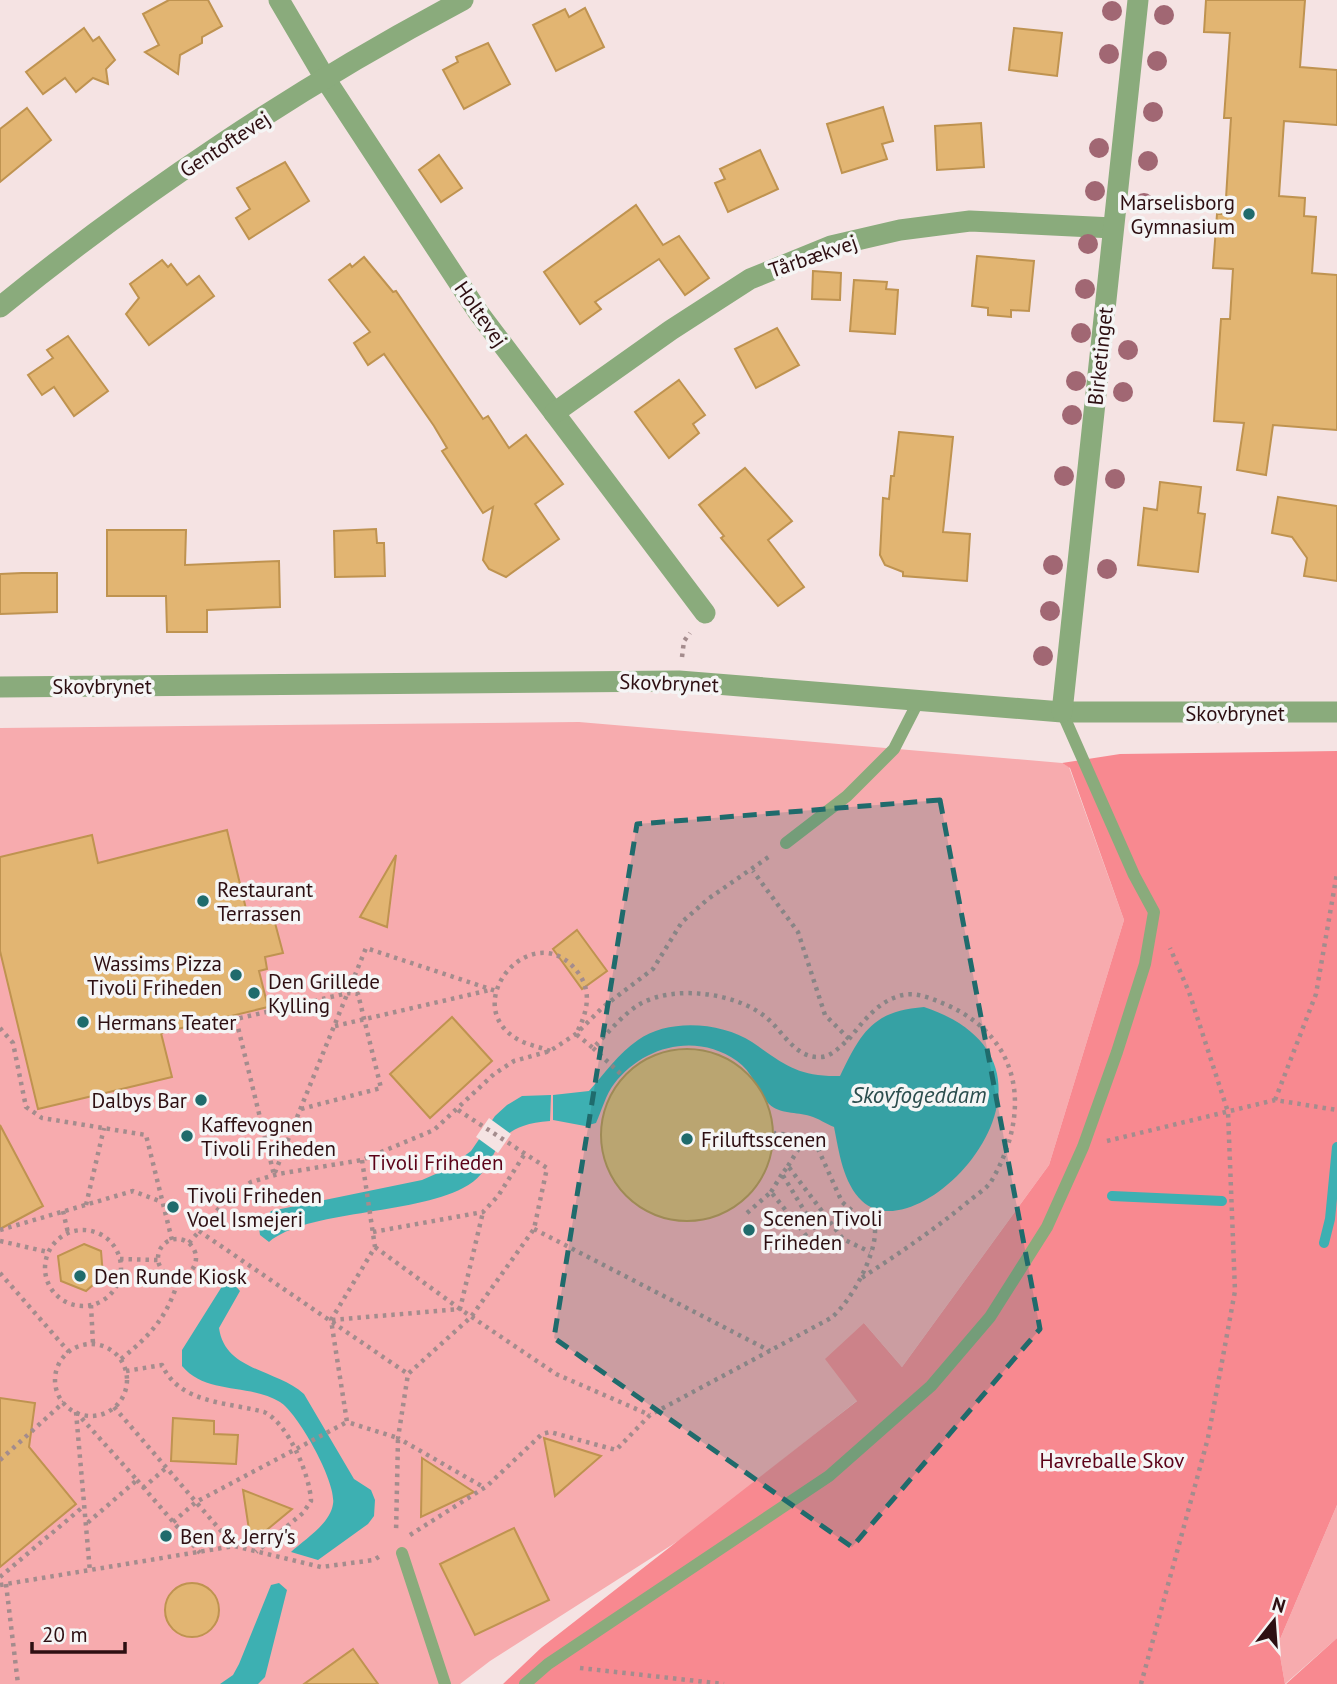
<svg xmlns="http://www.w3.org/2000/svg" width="1337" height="1684" font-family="'PT Sans',sans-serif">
<rect width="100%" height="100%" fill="#f5e3e3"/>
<g fill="#f7abae">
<polygon points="579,722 1062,763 1069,767 1124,920 1049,1165 902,1367 864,1323 858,1400 689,1534 490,1661 460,1684 0,1684 0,728"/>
<polygon points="1337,1505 1337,1638 1285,1684 1278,1644"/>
</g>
<g fill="#f88990">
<polygon points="1337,751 1337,1505 1278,1644 1285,1684 503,1684 542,1647 857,1401 825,1359 864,1323 902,1367 1049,1165 1124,920 1070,768 1062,763 1120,754"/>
<polygon points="1337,1638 1337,1684 1286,1684"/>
</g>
<g fill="#3db0b2">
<path d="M924 1007C1098 1065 921 1257 862 1201 843 1183 839 1152 834 1127 826 1124 818 1118 810 1116 797 1112 779 1114 769 1104 758 1094 755 1074 737 1061 696 1032 643 1046 614 1084 606 1094 602 1110 596 1123L585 1126 553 1120V1095L589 1091C604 1074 619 1053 638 1040 668 1018 722 1022 752 1042 785 1065 798 1077 840 1076 861 1033 872 1011 924 1007Z"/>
<path d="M551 1095 550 1121C481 1126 507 1165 463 1188 412 1215 307 1210 269 1242L260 1235 259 1228 271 1211 422 1180 447 1169 471 1151 495 1116 507 1105 522 1096Z"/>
<path d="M226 1280 231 1281 240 1291 219 1328C225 1371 276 1369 304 1394L354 1479 371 1490 375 1500 374 1516 368 1524 318 1560 291 1552C305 1539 330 1524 333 1504 337 1483 298 1413 280 1402 249 1383 206 1395 182 1366V1350Z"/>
<polygon points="279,1583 287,1590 265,1677 258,1684 220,1684 233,1675 239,1664 271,1585"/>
</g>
<polygon fill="#f5e3e3" points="489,1118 511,1134 498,1153 476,1137"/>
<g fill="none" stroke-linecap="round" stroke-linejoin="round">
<g stroke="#3db0b2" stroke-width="10">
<polyline points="1112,1196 1222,1201"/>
<polyline points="1324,1243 1330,1219 1337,1147"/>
</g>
</g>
<g fill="#e2b572" stroke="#bf9350" stroke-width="2">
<polygon points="169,0 208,0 222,26 202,37 202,43 180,55 178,74 145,52 159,45 143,14"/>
<polygon points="1206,0 1305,0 1300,67 1337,70 1337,125 1284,121 1279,196 1305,198 1304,216 1316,217 1312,273 1337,275 1337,430 1273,425 1266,475 1237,470 1244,423 1214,421 1221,319 1230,319 1233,269 1213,268 1217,214 1225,214 1231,118 1224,118 1230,33 1204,32"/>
<polygon points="585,8 604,47 556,71 533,25 565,9 569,17"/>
<polygon points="84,28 93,41 99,37 115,60 106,69 108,84 93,78 76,92 65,78 43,94 26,72"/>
<polygon points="1014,28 1062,33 1057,76 1009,70"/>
<polygon points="488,43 510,84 464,109 443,70 458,62 456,57"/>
<polygon points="883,107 893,141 882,144 887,159 842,173 827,124"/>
<polygon points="27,108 51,140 0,182 0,129"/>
<polygon points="981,123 984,167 937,170 935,126"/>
<polygon points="760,150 778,189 728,212 715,183 725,179 720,169"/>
<polygon points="439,155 462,188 441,202 419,170"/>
<polygon points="285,162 309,201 249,239 236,218 250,209 237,188"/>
<polygon points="636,205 663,245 679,236 709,278 685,295 659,259 595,302 601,309 580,324 544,272"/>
<polygon points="977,256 1034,261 1029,311 1011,310 1011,317 988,315 988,308 972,306"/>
<polygon points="364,257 393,292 396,291 483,419 488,416 509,448 526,435 563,484 535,504 559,539 506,577 489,569 483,560 493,507 483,513 442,451 447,448 434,426 384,354 368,365 354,343 370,332 329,280 350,264 352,267"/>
<polygon points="162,260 168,267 171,264 187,285 199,276 214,296 149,345 126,314 139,298 130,284"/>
<polygon points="813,271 841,273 840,300 812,299"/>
<polygon points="854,280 887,282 886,289 898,290 895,334 850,331"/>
<polygon points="777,328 799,365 756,388 735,349"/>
<polygon points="68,336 108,391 74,416 54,387 42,395 28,375 53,358 47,350"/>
<polygon points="679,380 705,415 693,424 699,433 669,458 635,412"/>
<polygon points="899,432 953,437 943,532 970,534 967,581 903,576 903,572 885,565 880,555 883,498 889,499 891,476 894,476"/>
<polygon points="745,468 792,521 768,540 804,587 778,606 721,538 724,536 699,505"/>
<polygon points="1160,482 1201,487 1198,513 1205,514 1198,572 1138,565 1144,508 1157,510"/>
<polygon points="1278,497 1337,506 1337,581 1304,576 1307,558 1292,537 1272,533"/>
<polygon points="376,529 377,543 384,543 385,576 335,577 334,531"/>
<polygon points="107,530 186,530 185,565 279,561 280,607 207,610 207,632 167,632 166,596 107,596"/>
<polygon points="22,573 57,573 57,612 0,614 0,574"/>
<polygon points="227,830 247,913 271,908 283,953 265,957 267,969 259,971 268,1007 161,1033 172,1077 38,1109 0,951 0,857 92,835 98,863"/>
<polygon points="396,855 387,927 360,917"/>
<polygon points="577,930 607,971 582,989 553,949"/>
<polygon points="452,1017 492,1061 430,1118 390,1074"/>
<circle cx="687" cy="1135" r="86"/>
<polygon points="0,1125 43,1206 0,1229"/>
<polygon points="84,1244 101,1251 103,1276 86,1291 61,1281 58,1256"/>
<polygon points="0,1398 35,1403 29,1447 76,1504 0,1567"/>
<polygon points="173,1418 214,1421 214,1434 238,1435 236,1464 171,1461"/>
<polygon points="544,1438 601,1456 555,1496"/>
<polygon points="422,1458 474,1492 421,1517"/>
<polygon points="243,1490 292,1509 251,1543"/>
<polygon points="514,1528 549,1600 475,1635 440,1564"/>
<circle cx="192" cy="1610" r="27"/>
<polygon points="353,1649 378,1684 304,1684"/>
</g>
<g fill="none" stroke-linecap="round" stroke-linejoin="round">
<g stroke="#a48c8d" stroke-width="4.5" stroke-dasharray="3.5 5" stroke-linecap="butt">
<polyline points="682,657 684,641 690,633"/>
<polyline points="335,1026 490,990"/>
<polyline points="0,1028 13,1043 26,1107 42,1118 146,1135 172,1240"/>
<path d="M849 1039C862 1023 876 1004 896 997 914 990 930 998 947 1005 1023 1039 1031 1113 992 1180 988 1188 976 1195 969 1201 934 1230 898 1254 860 1279"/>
<polyline points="593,1048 624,1077"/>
<path d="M550 1051C540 1047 528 1045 519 1040 454 1005 535 911 579 974 593 994 586 1015 576 1034L593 1048C607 1034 623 1014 640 1004 675 984 739 993 768 1019 783 1032 795 1057 818 1057 831 1058 839 1047 849 1039L825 1015 798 932 753 871"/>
<polyline points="1275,1100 1316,994 1337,873"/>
<path d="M301 1109 381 1088 358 994 348 993 236 1019 274 1175C304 1099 335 1024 366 948L496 991"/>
<polyline points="458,1110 547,1168 534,1229 471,1317 408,1374 398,1438 485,1488"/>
<polyline points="1107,1141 1275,1100 1337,1110"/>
<polyline points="362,1160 375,1247 331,1320 347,1422 398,1438 396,1533"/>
<polyline points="788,1166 806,1137"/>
<polyline points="771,1192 782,1174"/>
<polyline points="86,1205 104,1128"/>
<polyline points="63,1211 68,1233"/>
<polyline points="747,1213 771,1192 813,1244 821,1238 782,1174 788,1166 843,1239 870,1252"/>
<polyline points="534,1229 770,1351"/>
<polyline points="0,1230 133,1191 162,1202"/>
<circle cx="83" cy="1268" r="38"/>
<polyline points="199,1231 408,1374"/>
<polyline points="373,1232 483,1212 498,1196 524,1155"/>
<circle cx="177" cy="1258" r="19"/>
<polyline points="0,1241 48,1252"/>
<polyline points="189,1243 227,1199 251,1182 278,1174 362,1160 434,1130 494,1074 514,1061 550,1051 576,1034 603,1007 653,969 682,922 708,899 770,856"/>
<polyline points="375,1247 460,1309 556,1374 650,1415"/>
<polyline points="120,1259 158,1260"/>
<polyline points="0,1273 69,1352"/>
<polyline points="91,1305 93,1344"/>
<polyline points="332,1320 460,1309 483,1212"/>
<circle cx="91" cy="1380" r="36"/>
<path d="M121 1359C151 1335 169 1315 179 1277"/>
<path d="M126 1371 162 1365C180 1404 227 1402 264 1412 288 1423 310 1475 311 1501L303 1513 256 1552"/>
<polyline points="114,1407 234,1546"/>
<polyline points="76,1412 90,1572"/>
<polyline points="76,1412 137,1480 85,1525"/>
<polyline points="0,1460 64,1402"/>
<polyline points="137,1480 200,1553"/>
<polyline points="143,1488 166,1468"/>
<polyline points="173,1522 196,1502 347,1422"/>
<path d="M410 1535 487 1486 542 1434 550 1432 616 1450 650 1415 831 1318C850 1303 876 1256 875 1230L842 1202 815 1142 806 1137 774 1133"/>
<polyline points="0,1577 84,1506"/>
<polyline points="6,1584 18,1684"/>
<polyline points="0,1585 234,1546 321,1567 374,1560 383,1554"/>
<polyline points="580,1668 724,1684"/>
<polyline points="1141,1684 1208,1438 1235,1291 1228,1112 1189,992 1170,948"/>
</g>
<g stroke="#8aab7c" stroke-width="12">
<polyline points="786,843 847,796 894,749 919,700"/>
<polyline points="402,1553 445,1684"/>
<polyline points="525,1684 548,1664 829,1476 931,1386 990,1317 1047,1227 1083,1147 1117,1052 1145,964 1154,912 1134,875 1062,712"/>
</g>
<g stroke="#8aab7c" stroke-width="21">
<polyline points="279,0 326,80 478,312 705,613"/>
<path d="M0 307C141 192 302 85 463 0"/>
<polyline points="554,413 671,330 750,279 831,246 900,230 970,221 1113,228"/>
<polyline points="0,687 679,681 1062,712 1337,712"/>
<polyline points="1062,712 1138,0"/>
</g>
</g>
<g fill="#a16773">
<circle cx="1112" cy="11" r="10"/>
<circle cx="1164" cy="15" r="10"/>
<circle cx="1109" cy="54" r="10"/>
<circle cx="1157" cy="61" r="10"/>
<circle cx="1153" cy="112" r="10"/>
<circle cx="1099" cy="148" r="10"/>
<circle cx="1148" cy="161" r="10"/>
<circle cx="1095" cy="191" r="10"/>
<circle cx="1144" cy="203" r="10"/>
<circle cx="1088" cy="244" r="10"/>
<circle cx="1085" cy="289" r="10"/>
<circle cx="1081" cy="333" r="10"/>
<circle cx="1128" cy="350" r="10"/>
<circle cx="1076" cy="381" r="10"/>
<circle cx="1123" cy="392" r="10"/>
<circle cx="1072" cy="415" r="10"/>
<circle cx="1064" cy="476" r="10"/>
<circle cx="1115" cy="479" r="10"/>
<circle cx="1053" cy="565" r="10"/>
<circle cx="1107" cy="569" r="10"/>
<circle cx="1050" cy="611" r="10"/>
<circle cx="1043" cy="656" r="10"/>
</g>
<path fill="#1f6b6c" fill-opacity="0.2" stroke="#1f6b6c" stroke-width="5" stroke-dasharray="14 9" stroke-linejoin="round" d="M940 800 1040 1329 852 1547 554 1338 637 824Z"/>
<g fill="#1f6b6c" stroke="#f5f5f5" stroke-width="2.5">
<circle cx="1249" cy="214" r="7"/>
<circle cx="203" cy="901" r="7"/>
<circle cx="236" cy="975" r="7"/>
<circle cx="254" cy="993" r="7"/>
<circle cx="83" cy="1022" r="7"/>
<circle cx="201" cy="1100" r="7"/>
<circle cx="187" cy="1136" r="7"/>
<circle cx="687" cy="1139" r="7"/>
<circle cx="173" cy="1207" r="7"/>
<circle cx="749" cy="1230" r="7"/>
<circle cx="80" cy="1276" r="7"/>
<circle cx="166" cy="1536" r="7"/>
</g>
<g text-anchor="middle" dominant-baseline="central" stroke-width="7" stroke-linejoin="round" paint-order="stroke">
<g font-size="21" fill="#2e0f12" stroke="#f5f5f5">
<text transform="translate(225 144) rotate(-33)">Gentoftevej</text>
<text transform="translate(813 256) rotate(-19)">Tårbækvej</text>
<text transform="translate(481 314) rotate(55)">Holtevej</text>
<text transform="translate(1100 356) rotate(-84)">Birketinget</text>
<text transform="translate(669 683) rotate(2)">Skovbrynet</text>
<text x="102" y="686">Skovbrynet</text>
<text x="1235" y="713">Skovbrynet</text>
</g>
<g font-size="21" fill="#2e0f12" stroke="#f5f5f5" text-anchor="start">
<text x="1235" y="202" text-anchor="end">Marselisborg<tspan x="1235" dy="24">Gymnasium</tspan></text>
<text x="217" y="889">Restaurant<tspan x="217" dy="24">Terrassen</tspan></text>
<text x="222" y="963" text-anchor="end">Wassims Pizza<tspan x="222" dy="24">Tivoli Friheden</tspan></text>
<text x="268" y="981">Den Grillede<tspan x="268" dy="24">Kylling</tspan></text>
<text x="97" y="1022">Hermans Teater</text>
<text x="187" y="1100" text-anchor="end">Dalbys Bar</text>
<text x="201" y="1124">Kaffevognen<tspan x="201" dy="24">Tivoli Friheden</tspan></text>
<text x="701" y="1139">Friluftsscenen</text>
<text x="187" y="1195">Tivoli Friheden<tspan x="187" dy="24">Voel Ismejeri</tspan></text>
<text x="763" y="1218">Scenen Tivoli<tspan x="763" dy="24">Friheden</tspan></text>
<text x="94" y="1276">Den Runde Kiosk</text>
<text x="180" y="1536">Ben &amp; Jerry's</text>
</g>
<g font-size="21" fill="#5c0218" stroke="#f5f5f5">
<text x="436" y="1162">Tivoli Friheden</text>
<text x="1112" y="1460">Havreballe Skov</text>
</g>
<g font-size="23" font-style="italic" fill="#2b4d4d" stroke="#f5f5f5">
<text x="919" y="1094">Skovfogeddam</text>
</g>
</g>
<g transform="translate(1274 1621) rotate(17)" stroke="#f5f5f5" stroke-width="5" paint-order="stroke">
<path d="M0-5L12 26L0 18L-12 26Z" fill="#2e0f12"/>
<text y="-10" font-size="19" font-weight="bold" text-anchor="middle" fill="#2e0f12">N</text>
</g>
<path d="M32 1642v10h93v-10" fill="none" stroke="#2e0f12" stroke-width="3.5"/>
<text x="42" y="1642" font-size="21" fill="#2e0f12" stroke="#f5f5f5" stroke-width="5" paint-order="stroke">20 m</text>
</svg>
